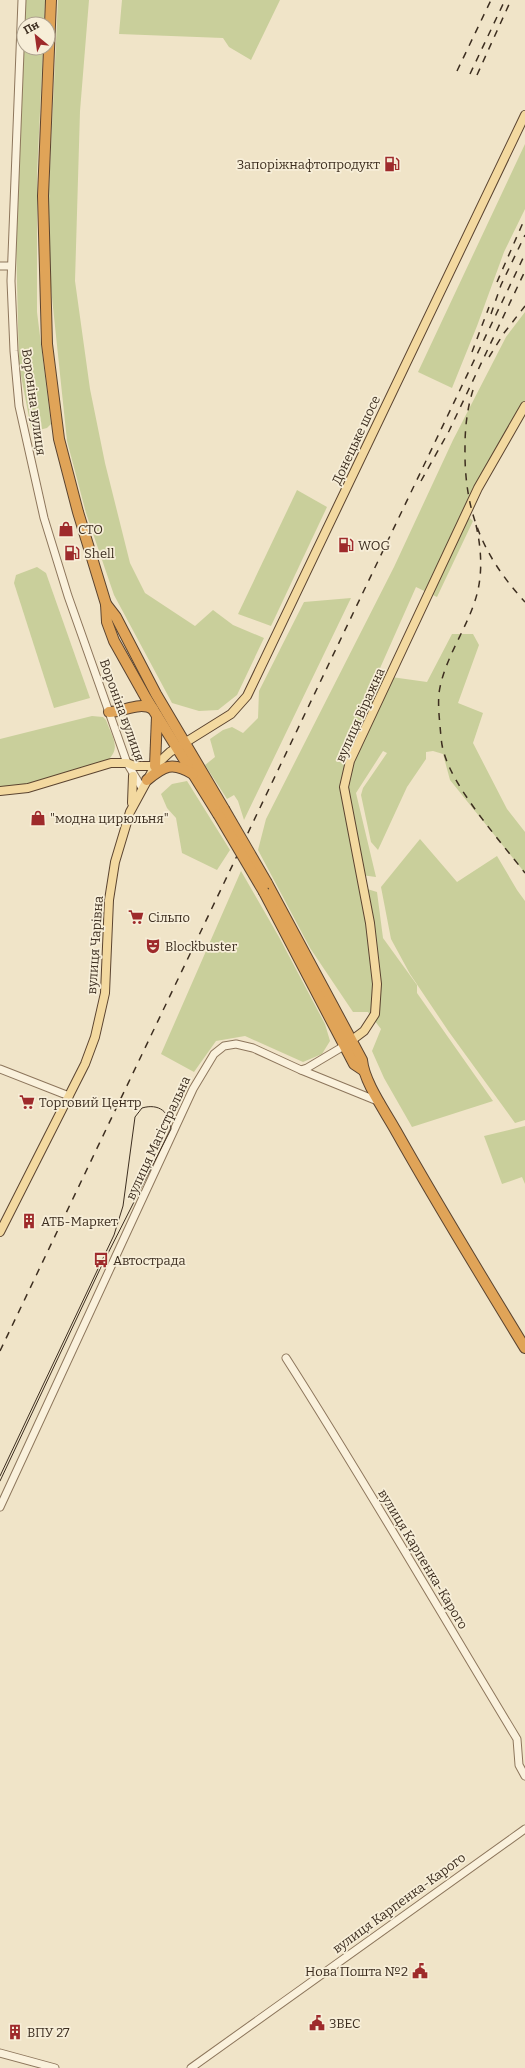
<svg xmlns="http://www.w3.org/2000/svg" width="525" height="2068" font-family="Bitter,serif">
<rect width="100%" height="100%" fill="#f0e4c8"/>
<g fill="#c9cf9b">
<polygon points="25,0 45,0 44,24 25,24"/>
<polygon points="58,0 89,0 80,111 75,281 90,389 105,463 130,563 145,593 195,626 213,610 233,625 264,638 237,695 218,710 199,711 172,703 114,595 86,513 67,441 51,288 48,210"/>
<polygon points="122,0 280,0 251,60 229,47 223,38 119,34"/>
<polygon points="24,37 24,48 43,48 37,174 37,312 51,424 47,428 35,431 31,428 19,365 16,241"/>
<polygon points="525,144 525,209 504,252 477,326 452,388 418,372"/>
<polygon points="525,312 525,406 466,515 473,521 437,597 416,587 377,675 427,682 452,634 473,634 479,645 458,703 483,713 473,743 507,809 525,832 525,873 450,780 443,754 433,751 426,752 426,759 407,787 378,850 371,842 361,795 363,788 387,753 383,751 356,793 376,877 361,875 364,888 377,892 383,938 417,985 417,993 493,1101 412,1127 384,1078 372,1051 381,1029 368,1012 353,1012 310,948 258,850 266,819 394,567 453,440 506,337"/>
<polygon points="297,490 327,507 271,626 238,614"/>
<polygon points="37,567 46,573 90,698 54,708 14,583 16,575"/>
<polygon points="351,598 244,820 238,801 234,795 227,799 205,765 215,757 210,739 223,730 232,727 243,733 258,718 259,691 304,602"/>
<path d="M92 716 103 717 106 720C112 737 122 748 107 761L25 786 0 787V739Z"/>
<polygon points="187,781 230,850 217,870 182,853 176,818 167,808 161,794 172,784"/>
<polygon points="420,839 457,882 497,856 517,890 525,901 525,1120 515,1123 449,1032 410,974 391,939 381,887"/>
<polygon points="241,871 279,937 325,1024 330,1041 322,1054 303,1062 245,1036 216,1041 194,1072 161,1054"/>
<polygon points="525,1126 525,1184 522,1177 502,1184 484,1136"/>
</g>
<g fill="none" stroke-linecap="round" stroke-linejoin="round">
<defs>
<g id="minor">
<polyline points="22,0 11,281 14,351 19,406 44,518 68,596 127,763 142,788"/>
<polyline points="0,266 11,266"/>
<polyline points="0,1069 69,1096"/>
<polyline points="301,1070 307,1068 344,1046"/>
<path d="M286 1358C366 1483 440 1612 517 1739L519 1765 525 1776"/>
<polyline points="0,1507 193,1089 214,1054 224,1046 236,1044 253,1048 301,1070 380,1102"/>
<polyline points="0,2053 55,2068"/>
<polyline points="191,2068 525,1829"/>
</g>
<g id="major">
<polyline points="0,791 28,788 111,763 127,763 135,766 155,766"/>
<polyline points="132,803 133,776"/>
<polyline points="348,1043 364,1031 375,1014 377,984 370,923 344,787 350,761 478,488 525,406"/>
<polyline points="0,1232 85,1064 95,1037 105,993 109,900 115,862 130,812 155,766 170,752 231,714 247,696 525,115"/>
</g>
<g id="highway">
<polyline points="51,0 43,196 47,344 59,439 78,512 106,604 107,622 114,641 146,698 218,814"/>
<polyline points="106,604 116,617 156,694 224,809"/>
<path d="M109 712C124 712 139 701 153 709"/>
<polyline points="155,766 157,716"/>
<path d="M147 780C164 766 172 761 193 774"/>
<path d="M267 883 362 1060C364 1082 385 1111 396 1131 437 1204 481 1276 525 1348"/>
<polyline points="264,892 354,1064 363,1070"/>
</g>
</defs>
<use href="#minor" stroke="#8d765c" stroke-width="9"/>
<use href="#major" stroke="#5b4430" stroke-width="10"/>
<use href="#highway" stroke="#5b4430" stroke-width="12"/>
<use href="#minor" stroke="#faf1dc" stroke-width="7"/>
<use href="#major" stroke="#f3d9a0" stroke-width="8"/>
<use href="#highway" stroke="#e0a458" stroke-width="10"/>
<path stroke="#3d2e20" stroke-width="1" d="M0 1476 114 1235 123 1206 135 1117 142 1108C159 1103 170 1112 171 1129L101 1267 0 1481"/>
<g stroke="#3d2e20" stroke-width="1.5" stroke-dasharray="7 7" stroke-linecap="butt">
<polyline points="457,71 491,0"/>
<polyline points="470,74 505,0"/>
<polyline points="477,75 511,0"/>
<polyline points="497,282 525,218"/>
<polyline points="491,314 501,285 525,235"/>
<polyline points="472,352 489,307"/>
<polyline points="489,357 504,333 525,306"/>
<path d="M473 390C467 409 465 428 465 447 464 511 482 555 525 602"/>
<polyline points="421,481 449,431 525,271"/>
<path d="M476 525C481 547 483 571 477 594 468 628 444 658 439 693 438 704 439 715 440 726 441 735 441 744 444 753 454 789 501 842 525 873"/>
<polyline points="0,1351 525,254"/>
</g>
<defs>
<g id="highway-bridge">
<polyline points="224,809 267,883"/>
<polyline points="218,814 264,892"/>
</g>
</defs>
<use href="#highway-bridge" stroke="#5b4430" stroke-width="12" stroke-linecap="butt"/>
<use href="#highway-bridge" stroke="#e0a458" stroke-width="10"/>
</g>
<defs>
<symbol id="fuel-bare" viewBox="-9 -9 18 18"><path d="M-5.5-6h7V0h2V4h1.3V-2.5L3-4.5l.8-.8L6-3V5H2.5V1h-1V6h-7ZM-4.2-4.7v3.2H.2V-4.7Z" fill="#9e2a2b" stroke="#f7eed8" stroke-width="2.5" paint-order="stroke"/></symbol>
<symbol id="shop-bare" viewBox="-9 -9 18 18"><path d="M-5-2.5h2.3a2.7 3.5 0 0 1 5.4 0H5L5.5 6h-11ZM-1.5-2.5h3a1.5 2.3 0 0 0-3 0Z" fill="#9e2a2b" stroke="#f7eed8" stroke-width="2.5" paint-order="stroke"/></symbol>
<symbol id="supermarket-bare" viewBox="-9 -9 18 18"><path d="M-6-5.5h2.5l.6 2H6L4.5 2H-2.5L-4.4-4H-6ZM-1.5 3.2a1.3 1.3 0 1 0 .1 0ZM3 3.2a1.3 1.3 0 1 0 .1 0Z" fill="#9e2a2b" stroke="#f7eed8" stroke-width="2.5" paint-order="stroke"/></symbol>
<symbol id="theatre-bare" viewBox="-9 -9 18 18"><path d="M-5-5.5Q0-4 5-5.5V0Q5 5 0 6Q-5 5-5 0ZM-3.3-2.5H-1v1.5H-3.3ZM1-2.5H3.3v1.5H1ZM-2.8 1Q0 5.5 2.8 1Z" fill="#9e2a2b" stroke="#f7eed8" stroke-width="2.5" paint-order="stroke"/></symbol>
<symbol id="building-bare" viewBox="-9 -9 18 18"><path d="M-4-6H4V6H1V3H-1V6H-4ZM-2.5-4.3h1.7v1.8h-1.7ZM.8-4.3h1.7v1.8H.8ZM-2.5-1h1.7V.8h-1.7ZM.8-1h1.7V.8H.8Z" fill="#9e2a2b" stroke="#f7eed8" stroke-width="2.5" paint-order="stroke"/></symbol>
<symbol id="bus-bare" viewBox="-9 -9 18 18"><path d="M-5-6H5V4H4V6H2V4H-2V6H-4V4H-5ZM-3.5-4V0h7V-4ZM-3.5 1.2v1.5H-2V1.2ZM2 1.2v1.5H3.5V1.2Z" fill="#9e2a2b" stroke="#f7eed8" stroke-width="2.5" paint-order="stroke"/></symbol>
<symbol id="civic-bare" viewBox="-9 -9 18 18"><path d="M-.6-6.5H3V-4.5H.6V-3L4-1V1h2V6H-6V1h2V-1L-.6-3ZM-1.2 2.5V6h2.4V2.5Z" fill="#9e2a2b" stroke="#f7eed8" stroke-width="2.5" paint-order="stroke"/></symbol>
</defs>
<g fill-rule="evenodd">
<use href="#fuel-bare" x="381" y="153" width="22" height="22"/>
<use href="#shop-bare" x="55" y="518" width="22" height="22"/>
<use href="#fuel-bare" x="335" y="534" width="22" height="22"/>
<use href="#fuel-bare" x="61" y="542" width="22" height="22"/>
<use href="#shop-bare" x="27" y="807" width="22" height="22"/>
<use href="#supermarket-bare" x="125" y="906" width="22" height="22"/>
<use href="#theatre-bare" x="142" y="935" width="22" height="22"/>
<use href="#supermarket-bare" x="16" y="1091" width="22" height="22"/>
<use href="#building-bare" x="18" y="1210" width="22" height="22"/>
<use href="#bus-bare" x="90" y="1249" width="22" height="22"/>
<use href="#civic-bare" x="409" y="1960" width="22" height="22"/>
<use href="#civic-bare" x="306" y="2012" width="22" height="22"/>
<use href="#building-bare" x="4" y="2021" width="22" height="22"/>
</g>
<g text-anchor="middle" dominant-baseline="central" stroke-width="3.5" stroke-linejoin="round" paint-order="stroke">
<g font-size="13" fill="#3d2e20" stroke="#f7eed8" text-anchor="start">
<text x="380" y="164" text-anchor="end">Запоріжнафтопродукт</text>
<text x="78" y="529">СТО</text>
<text x="358" y="545">WOG</text>
<text x="84" y="553">Shell</text>
<text x="50" y="818">"модна цирюльня"</text>
<text x="148" y="917">Сільпо</text>
<text x="165" y="946">Blockbuster</text>
<text x="39" y="1102">Торговий Центр</text>
<text x="41" y="1221">АТБ-Маркет</text>
<text x="113" y="1260">Автострада</text>
<text x="408" y="1971" text-anchor="end">Нова Пошта №2</text>
<text x="329" y="2023">ЗВЕС</text>
<text x="27" y="2032">ВПУ 27</text>
</g>
<g font-size="13" fill="#3d2e20" stroke="#f7eed8">
<text transform="translate(34 402) rotate(82)">Вороніна вулиця</text>
<text transform="translate(356 440) rotate(-65)">Донецьке шосе</text>
<text transform="translate(122 710) rotate(70)">Вороніна вулиця</text>
<text transform="translate(360 715) rotate(-66)">вулиця Віражна</text>
<text transform="translate(95 945) rotate(-86)">вулиця Чарівна</text>
<text transform="translate(158 1138) rotate(-65)">вулиця Магістральна</text>
<text transform="translate(423 1559) rotate(59)">вулиця Карпенка-Карого</text>
<text transform="translate(399 1903) rotate(-36)">вулиця Карпенка-Карого</text>
</g>
</g>
<g transform="translate(36 36) rotate(331)"><circle r="19" fill="#f7eed8" stroke="#ada18e"/>
<path d="M0-3L7 15L0 10L-7 15Z" fill="#9e2a2b"/>
<text y="-6" font-size="11" font-weight="bold" text-anchor="middle" fill="#3d2e20">Пн</text>
</g>
</svg>
